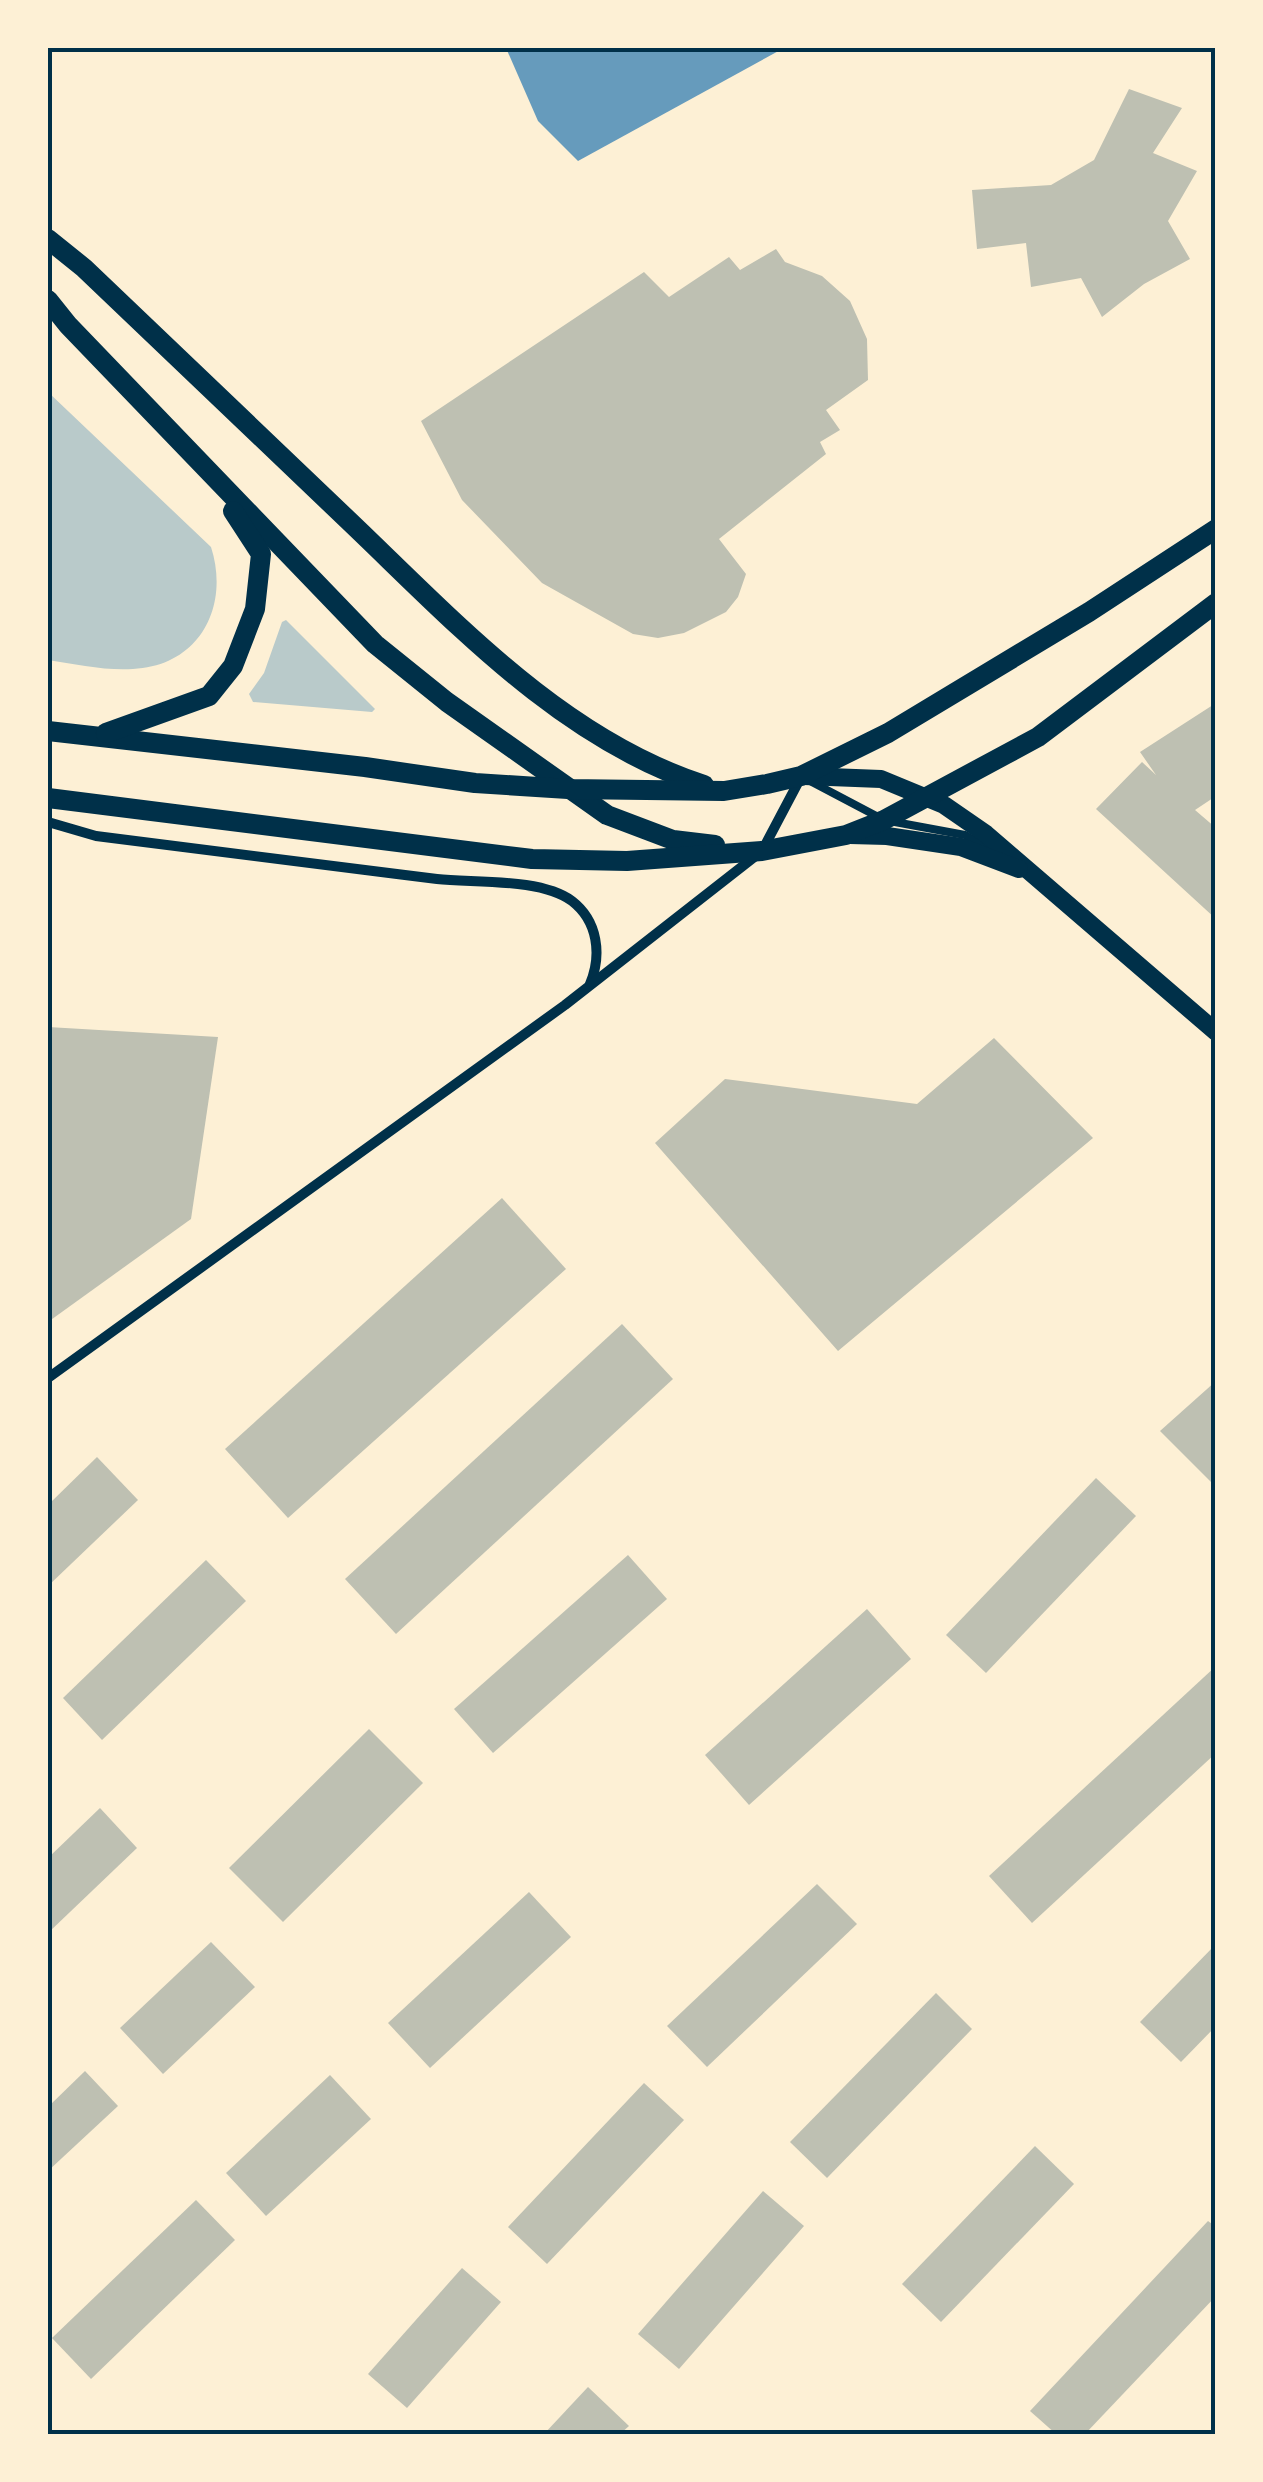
<svg xmlns="http://www.w3.org/2000/svg" width="1263" height="2482" font-family="Georgia,serif">
<rect width="100%" height="100%" fill="#fdf0d5"/>
<g fill="#b9caca">
<path d="M48 392 211 547C230 606 200 666 133 669 106 671 75 664 48 660Z"/>
<polygon points="286,620 375,709 372,712 253,702 249,694 264,673 282,622"/>
</g>
<polygon fill="#669bbc" points="506,48 784,48 578,161 538,121"/>
<g fill="#bec0b2">
<polygon points="1129,89 1182,108 1153,153 1197,171 1168,221 1190,259 1144,284 1102,317 1081,278 1031,287 1026,243 977,249 972,190 1051,185 1094,160"/>
<polygon points="776,249 785,262 822,276 850,301 867,339 868,380 826,410 840,430 820,442 826,454 719,539 746,574 738,597 726,612 684,633 658,638 633,634 542,583 462,500 421,421 644,272 669,297 729,257 740,270"/>
<polygon points="1216,703 1216,796 1195,810 1216,828 1216,919 1096,809 1142,762 1156,775 1140,752"/>
<polygon points="48,1027 218,1037 191,1219 48,1322"/>
<polygon points="994,1038 1093,1138 838,1351 655,1143 725,1079 917,1104"/>
<polygon points="502,1198 566,1269 288,1518 225,1449"/>
<polygon points="622,1324 673,1379 396,1634 345,1579"/>
<polygon points="1216,1381 1216,1487 1160,1431"/>
<polygon points="97,1457 138,1500 48,1586 48,1505"/>
<polygon points="1096,1478 1136,1516 986,1673 946,1635"/>
<polygon points="628,1555 667,1599 493,1753 454,1709"/>
<polygon points="206,1560 246,1601 102,1740 63,1698"/>
<polygon points="867,1609 911,1659 749,1805 705,1755"/>
<polygon points="1216,1666 1216,1753 1032,1923 989,1876"/>
<polygon points="369,1729 423,1783 283,1922 229,1868"/>
<polygon points="100,1808 137,1848 48,1933 48,1858"/>
<polygon points="817,1884 857,1924 707,2067 667,2026"/>
<polygon points="529,1892 571,1937 430,2068 388,2023"/>
<polygon points="211,1942 255,1987 163,2074 120,2028"/>
<polygon points="1216,1944 1216,2026 1181,2062 1140,2022"/>
<polygon points="936,1993 972,2029 827,2178 790,2142"/>
<polygon points="85,2071 118,2106 48,2171 48,2107"/>
<polygon points="330,2075 371,2119 266,2216 226,2173"/>
<polygon points="644,2083 684,2120 547,2264 508,2227"/>
<polygon points="1035,2146 1074,2184 941,2322 902,2284"/>
<polygon points="763,2191 804,2226 679,2369 638,2334"/>
<polygon points="196,2200 235,2240 91,2379 52,2338"/>
<polygon points="1208,2221 1216,2227 1216,2296 1085,2434 1056,2434 1030,2411"/>
<polygon points="462,2268 501,2302 407,2408 368,2374"/>
<polygon points="588,2387 629,2426 620,2434 544,2434"/>
</g>
<g fill="none" stroke-linecap="round" stroke-linejoin="round">
<polyline stroke="#003049" stroke-width="8" points="810,781 884,820 965,835 990,850"/>
<g stroke="#003049" stroke-width="10">
<path d="M48 822 96 836C209 850 323 865 437 879 475 883 541 878 572 901 598 921 602 955 590 984"/>
<polyline points="48,1378 565,1005 762,851 800,779"/>
</g>
<g stroke="#003049" stroke-width="18">
<polyline points="804,776 881,779 944,805 986,834 1216,1032"/>
<polyline points="850,835 887,836 961,847 1019,869"/>
</g>
<g stroke="#003049" stroke-width="20">
<path d="M48 239 84 268C172 352 260 436 348 520 453 620 561 739 704 785"/>
<polyline points="48,300 68,325 375,644 447,702 607,815 673,840 715,845"/>
<polyline points="48,731 365,767 475,783 568,789 724,791 767,784 801,776 888,733 1089,612 1216,529"/>
<polyline points="106,733 209,696 233,666 255,609 261,554 233,511"/>
<polyline points="48,798 532,859 627,861 762,851 846,835 884,820 1038,737 1216,603"/>
</g>
</g>
<rect width="1263" height="2482" fill="none" stroke="#fdf0d5" stroke-width="100"/>
<rect x="50" y="50" width="1163" height="2382" fill="none" stroke="#003049" stroke-width="4"/>
</svg>
